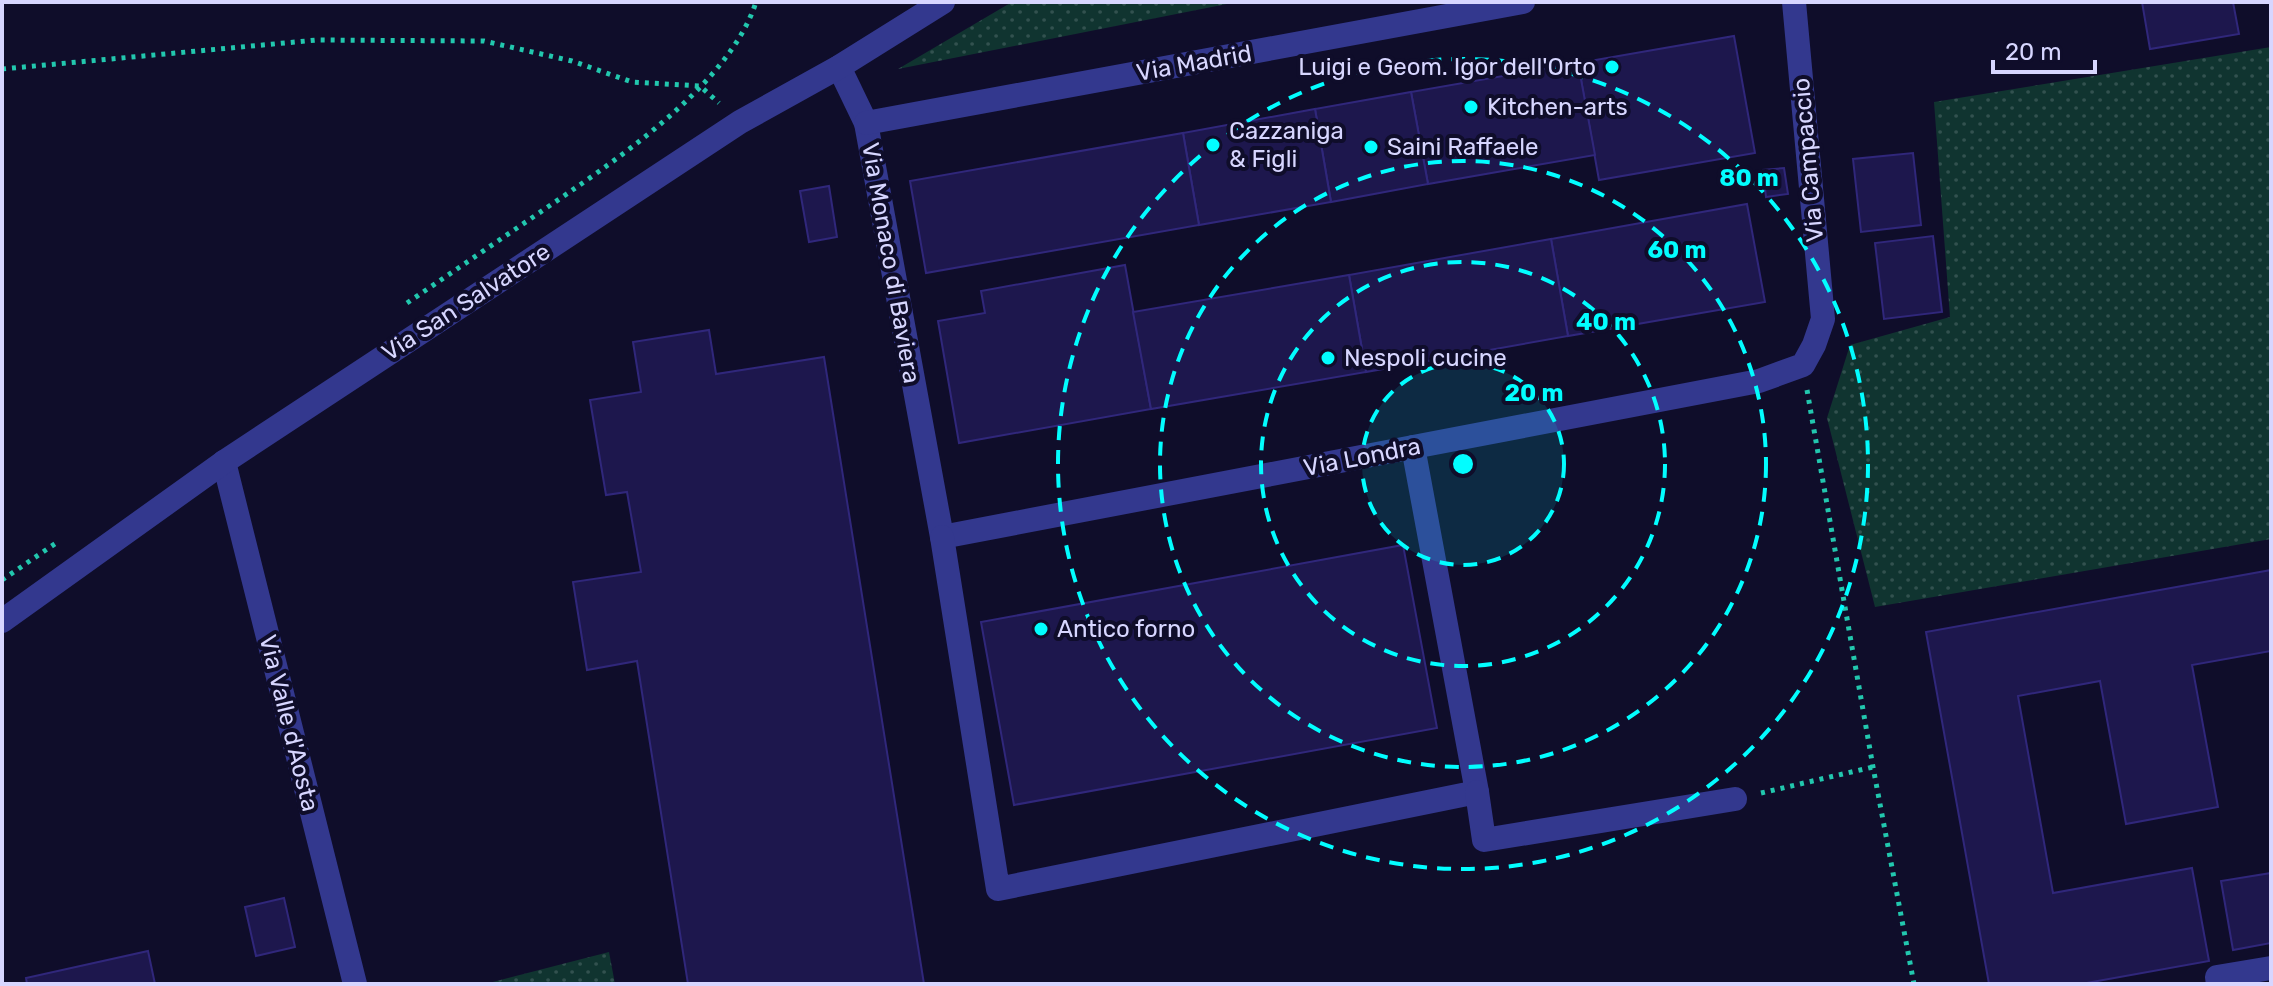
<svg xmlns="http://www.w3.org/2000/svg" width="2273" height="986" font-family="Rubik,sans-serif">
<defs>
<pattern id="grass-dots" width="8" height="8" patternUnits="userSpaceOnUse" patternTransform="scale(2)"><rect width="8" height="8" fill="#103430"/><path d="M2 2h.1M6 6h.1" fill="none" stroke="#32514f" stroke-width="1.8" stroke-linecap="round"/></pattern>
</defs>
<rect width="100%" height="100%" fill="#0f0d2a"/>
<g fill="url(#grass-dots)">
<polygon points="1012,2 1237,2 898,69"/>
<polygon points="2271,47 2271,539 1875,607 1827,418 1850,345 1950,317 1934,102"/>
<polygon points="609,952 615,984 485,984"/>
</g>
<g fill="#1d174d" stroke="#30277b" stroke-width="2">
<polygon points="2142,2 2233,2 2239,34 2150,49"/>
<polygon points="1734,36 1755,153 1599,180 1578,63"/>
<polygon points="1578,63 1595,155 1428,184 1411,92"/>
<polygon points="1411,92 1428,184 1331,202 1315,109"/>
<polygon points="1315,109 1331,202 1199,225 1183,133"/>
<polygon points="1183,133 1199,225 926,273 910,181"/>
<polygon points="1913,153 1921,225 1861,232 1853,159"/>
<polygon points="1784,168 1788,194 1766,197 1763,170"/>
<polygon points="829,186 837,237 809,242 800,191"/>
<polygon points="1747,204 1765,302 1568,336 1551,239"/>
<polygon points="1933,236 1942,312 1884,319 1875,243"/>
<polygon points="1551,239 1568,336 1366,372 1349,275"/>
<polygon points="1125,265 1151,409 959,443 938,321 985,313 981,291"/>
<polygon points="1349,275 1366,372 1151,409 1133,312"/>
<polygon points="709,330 716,374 824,357 924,984 688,984 637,661 587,670 573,582 641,572 627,492 606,495 590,400 641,392 633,342"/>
<polygon points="1403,545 1437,728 1014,805 981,622"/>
<polygon points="2271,570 2271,651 2192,665 2218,807 2126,824 2100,681 2018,696 2053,893 2192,868 2209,961 2081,984 1989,984 1926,632"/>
<polygon points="2271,873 2271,943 2233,950 2221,881"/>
<polygon points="284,898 295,947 256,956 245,907"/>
<polygon points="148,951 155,984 27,984 26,978"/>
</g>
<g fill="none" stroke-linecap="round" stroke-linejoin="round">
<g stroke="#22c7ae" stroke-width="5" stroke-dasharray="4 6" stroke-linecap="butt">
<polyline points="2,69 317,40 484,41 572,61 632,82 700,86 719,103"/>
<path d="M407 303C451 273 495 243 539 213 610 164 729 87 756 2"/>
<polyline points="1807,390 1873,767 1914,984"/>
<polyline points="2,580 59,541"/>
<polyline points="1761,793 1873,767"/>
</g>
<g stroke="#33388e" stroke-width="24">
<polyline points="839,67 866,123 942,537 1759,381 1803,365 1814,345 1823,319 1794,2"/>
<polyline points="866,123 1523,2"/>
<polyline points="224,462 355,984"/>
<polyline points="942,537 998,889 1477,792 1413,447"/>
<polyline points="2,621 224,462 740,122 839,67 943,2"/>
<polyline points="1477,792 1484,840 1735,799"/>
<polyline points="2218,984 2217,977 2271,968"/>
</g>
</g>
<circle cx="1463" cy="464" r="101" fill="#02fdff" fill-opacity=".12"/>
<g fill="none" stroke="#02fdff" stroke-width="4" stroke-dasharray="14 10">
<circle cx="1463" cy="464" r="101"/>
<circle cx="1463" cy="464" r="202"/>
<circle cx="1463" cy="464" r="303"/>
<circle cx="1463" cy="464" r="405"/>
</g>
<g fill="#02fdff" stroke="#0f0d2a" stroke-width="3">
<circle cx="1612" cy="67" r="8"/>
<circle cx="1471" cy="107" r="8"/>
<circle cx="1213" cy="145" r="8"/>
<circle cx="1371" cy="147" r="8"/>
<circle cx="1328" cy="358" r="8"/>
<circle cx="1041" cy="629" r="8"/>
</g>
<g text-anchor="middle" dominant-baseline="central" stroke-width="8" stroke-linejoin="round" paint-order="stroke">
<g font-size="24" fill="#d7d6ff" stroke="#0f0d2a">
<text transform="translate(1194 63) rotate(-10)">Via Madrid</text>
<text transform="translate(1808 160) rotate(-95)">Via Campaccio</text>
<text transform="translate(891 263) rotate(80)">Via Monaco di Baviera</text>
<text transform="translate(466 302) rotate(-33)">Via San Salvatore</text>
<text transform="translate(1362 457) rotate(-11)">Via Londra</text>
<text transform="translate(289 723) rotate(76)">Via Valle d'Aosta</text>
</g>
<g font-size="24" fill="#d7d6ff" stroke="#0f0d2a" text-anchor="start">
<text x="1596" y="67" text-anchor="end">Luigi e Geom. Igor dell'Orto</text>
<text x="1487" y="107">Kitchen-arts</text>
<text x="1229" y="131">Cazzaniga<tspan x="1229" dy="28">&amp; Figli</tspan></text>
<text x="1387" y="147">Saini Raffaele</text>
<text x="1344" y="358">Nespoli cucine</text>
<text x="1057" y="629">Antico forno</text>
</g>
</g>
<circle cx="1463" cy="464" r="12" fill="#02fdff" stroke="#0f0d2a" stroke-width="4"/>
<g font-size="24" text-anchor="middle" font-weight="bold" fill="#02fdff" stroke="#0f0d2a" stroke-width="8" stroke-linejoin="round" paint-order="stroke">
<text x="1749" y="186">80 m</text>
<text x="1677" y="258">60 m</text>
<text x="1606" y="330">40 m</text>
<text x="1534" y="401">20 m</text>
</g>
<rect width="2273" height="986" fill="none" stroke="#d7d6ff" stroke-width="8"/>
<path d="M1993 60v12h102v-12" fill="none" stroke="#d7d6ff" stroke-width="4"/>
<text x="2005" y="60" font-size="24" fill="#d7d6ff" stroke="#0f0d2a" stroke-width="6" paint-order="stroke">20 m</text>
</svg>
